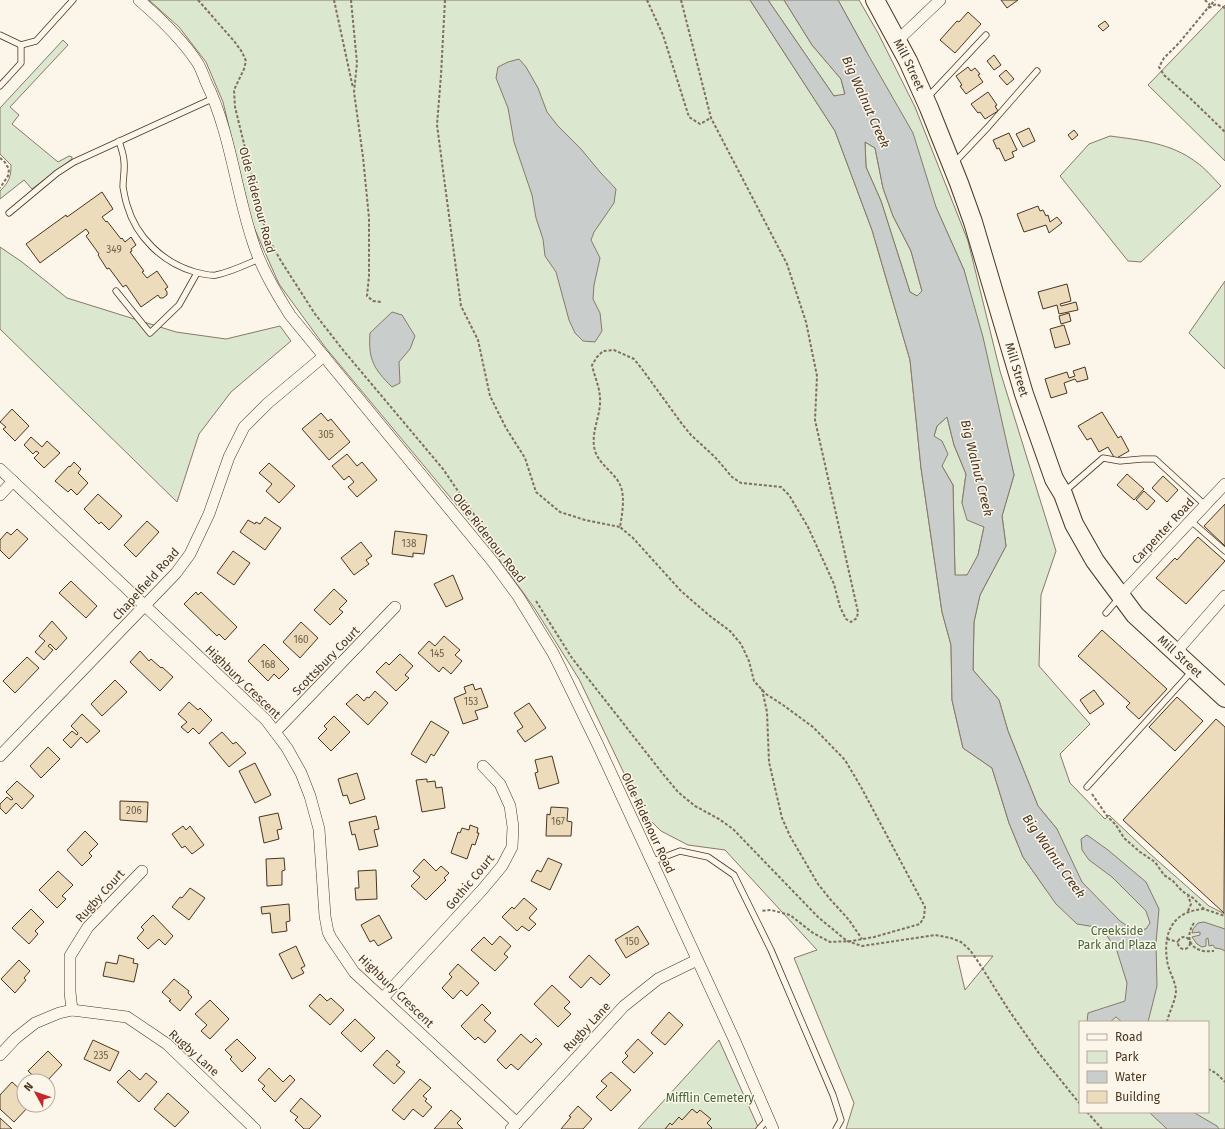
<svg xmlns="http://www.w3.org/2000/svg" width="1225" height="1129" font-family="'Fira Sans',sans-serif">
<rect width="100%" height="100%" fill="#fbf6e9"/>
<g fill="#dce7d0" stroke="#887966" fill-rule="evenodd">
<path d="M149 0H750L835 131 872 230 910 360 921 468 942 612 951 645 952 700 963 748 992 768 1009 823 1023 857 1047 891 1057 829 1038 806 1008 731 999 700 973 670 974 622 980 595 1006 546 1002 516 1014 475 964 270 866 51 838 0H859L878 33 915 107 968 241 1000 371 1056 551 1041 595 1039 666 1090 724 1060 754 1070 783 1105 819 1109 815 1149 853 1209 906 1225 914V1129H846L854 1103 794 958 817 950 725 850 688 845 661 831 643 813 579 679 535 609 480 533 325 347 279 284 252 223 223 102 206 62 179 27ZM957 956H993L965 990ZM1080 1022H1208V1112H1080Z"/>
<polygon points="768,0 784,0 812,45 841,79 845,95 834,96"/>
<polygon points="1225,5 1225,161 1148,85"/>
<path d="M63 40 68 45 10 107 19 115 12 124 58 162 69 156 72 157V159L32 189 24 180 0 199V191C9 182 11 177 11 165L0 154V108Z"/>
<path d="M1110 136C1140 140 1171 143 1196 162 1205 168 1213 178 1221 186L1141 262 1128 261 1060 176 1089 144Z"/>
<polygon points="865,142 875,148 883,188 893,216 911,251 922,291 917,296 910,292 881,201 866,167"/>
<polygon points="0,247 22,262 67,298 176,332 226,339 280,326 291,341 231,392 199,434 177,502 0,329"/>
<polygon points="1225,281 1225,369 1189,333"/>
<polygon points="947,417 954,445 966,474 962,503 984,527 978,555 968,575 955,576 953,485 942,466 934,436 937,426"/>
<polygon points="719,1040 759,1129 638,1129"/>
</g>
<g fill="#c9cecd" stroke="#887966" fill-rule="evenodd">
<path d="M750 0H768L834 96 845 94 841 79 812 45 784 0H838L866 51 913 133 936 207 964 270 983 337 1014 475 1002 516 1006 546 980 595 974 622 973 670 999 700 1008 731 1038 806 1057 829 1082 882 1120 921 1133 930 1146 929 1150 923 1146 911 1112 877 1089 860 1082 850 1081 839 1087 835 1108 850 1146 882 1159 909 1156 943 1157 986 1148 1022H1122L1116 1017 1110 1022H1087L1088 1013 1125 1001 1127 983 1117 951 1102 928 1077 924 1056 904 1023 857 1009 823 992 768 963 748 952 700 951 645 942 612 921 468 910 360 872 230 835 131ZM865 142 875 148 883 188 893 216 911 251 922 291 917 296 910 292 881 201 866 167ZM947 417 954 445 966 474 962 503 967 520 984 527 978 555 967 575H955L953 485 942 466 948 454 942 441 934 436 937 426Z"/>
<polygon points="519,59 526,67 538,88 547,112 558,126 581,149 600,172 616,189 614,203 594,232 591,240 600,258 594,285 593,299 600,313 602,331 595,342 583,341 575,333 569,320 556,272 545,256 543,239 536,218 532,195 514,142 508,108 496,78 498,67 508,62"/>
<path d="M392 312 402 315 415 336 410 349 399 362 400 383 392 387C374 369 368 360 370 333Z"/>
<polygon points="1204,922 1225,929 1225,951 1221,949 1215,948 1213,945 1209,946 1208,938 1206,939 1206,946 1202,947 1197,944 1192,937 1200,935 1200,932 1192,933 1193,929 1198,923"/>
<polygon points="1149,1112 1193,1112 1217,1126 1219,1129 1167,1129"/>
</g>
<g fill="#ecdcbc" stroke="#4a3520">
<polygon points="1001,0 1018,0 1007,8"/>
<polygon points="968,12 981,24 955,53 940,40 957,21 959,22"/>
<polygon points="1105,21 1109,26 1103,31 1098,26"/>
<polygon points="994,55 1001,65 994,70 987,61"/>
<polygon points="968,67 971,71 975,68 980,74 978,75 983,82 966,94 960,86 962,85 956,76"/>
<polygon points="1006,70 1014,79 1007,85 999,76"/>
<polygon points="988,92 997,105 995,106 998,111 985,119 980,112 978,113 971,104"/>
<polygon points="1029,128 1035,141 1023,147 1016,134"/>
<polygon points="1074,130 1078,135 1072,140 1068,135"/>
<polygon points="1009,133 1017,150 1012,152 1014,157 1005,161 999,148 997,149 993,140"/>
<polygon points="102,192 113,209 102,217 106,222 107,221 121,239 122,238 125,242 131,237 136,245 131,249 132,251 130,252 144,271 142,272 147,278 157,271 168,287 165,289 167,292 167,295 163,298 160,298 158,295 141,307 126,285 123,287 109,268 107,269 98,255 99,254 86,236 89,233 86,229 40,263 26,244 66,215 67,217"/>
<polygon points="1038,206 1040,211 1043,210 1046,216 1048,215 1050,222 1057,217 1062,223 1049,233 1046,225 1024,232 1017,214"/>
<polygon points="1067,284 1071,301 1060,304 1061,306 1076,302 1078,310 1059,314 1057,305 1043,309 1038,292"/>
<polygon points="1069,313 1071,321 1061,324 1059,316"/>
<polygon points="1064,325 1070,344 1055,348 1050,329"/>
<polygon points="1085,367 1088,379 1077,382 1075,379 1064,383 1067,393 1051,398 1045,379 1067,372 1069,378 1075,376 1073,371"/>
<polygon points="12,409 29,426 15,441 3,429 6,427 0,422"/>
<polygon points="1102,412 1118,438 1121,436 1129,451 1115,459 1108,447 1099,452 1091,438 1087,440 1078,426"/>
<polygon points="321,413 328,421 331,419 350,442 329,460 302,429"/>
<polygon points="31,437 42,447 47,441 60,453 44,468 34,458 39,453 36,451 33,454 24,445"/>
<polygon points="347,454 357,466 362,462 377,480 357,497 348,487 354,482 349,476 344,480 332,466"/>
<polygon points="74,462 81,469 78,473 88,483 77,495 71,489 68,492 55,481 69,466 70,467"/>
<polygon points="269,463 295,486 279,503 266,491 272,484 259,473"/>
<polygon points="1127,474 1144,489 1134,500 1117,485"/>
<polygon points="1163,476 1178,490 1167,502 1152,488"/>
<polygon points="1144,491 1155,501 1147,510 1136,500"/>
<polygon points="98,494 122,516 109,530 101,522 99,524 84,509"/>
<polygon points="1225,504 1225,546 1204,526"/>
<polygon points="265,517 281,528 265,550 240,532 248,520 255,524 256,522 260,524"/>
<polygon points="147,521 159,532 136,557 124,545"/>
<polygon points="17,529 28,539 9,559 0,550 0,540 7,532 11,535"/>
<polygon points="395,531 427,535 424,554 413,553 413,557 392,554"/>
<polygon points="1198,537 1225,561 1186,604 1156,578 1175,558 1177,560"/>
<polygon points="361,542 372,556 366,560 369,564 354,575 341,558"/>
<polygon points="233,551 250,563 234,585 217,573"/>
<polygon points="453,575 463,599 446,607 434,584"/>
<polygon points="71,581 97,606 86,618 59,593"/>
<polygon points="334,589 347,601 339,609 343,612 330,625 314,610"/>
<polygon points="196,592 198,595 201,592 237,627 225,640 219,634 217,636 184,604"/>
<polygon points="52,621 67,638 56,650 50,644 48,646 53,650 44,660 35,652 45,641 39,636"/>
<polygon points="301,622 318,638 300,658 283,642"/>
<polygon points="1102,630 1167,689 1139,719 1126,707 1130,703 1078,656"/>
<polygon points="444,636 460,650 455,655 462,661 451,674 443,667 439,672 418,653 429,641 435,646"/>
<polygon points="264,644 289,669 279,679 274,674 268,681 248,661"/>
<polygon points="140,651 149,661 151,659 161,668 162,667 173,677 160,691 130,662"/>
<polygon points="400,654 413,666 405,675 409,678 396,691 376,672 386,662 389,665"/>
<polygon points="27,657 39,668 15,693 3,681"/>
<polygon points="115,680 127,692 102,716 91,704"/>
<polygon points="473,684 475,690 481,688 488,707 475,711 478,719 463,724 454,698 466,693 464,687"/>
<polygon points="1094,690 1104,704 1090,714 1080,700"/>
<polygon points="375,691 388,703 368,725 346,704 357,694 364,701 367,697 369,698"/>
<polygon points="1177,697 1203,721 1175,751 1149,727"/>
<polygon points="189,702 198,710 200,708 212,720 199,734 193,728 188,733 181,727 187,722 178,714"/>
<polygon points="529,703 546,728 525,742 517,731 523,727 514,713"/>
<polygon points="82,714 100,731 87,743 81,737 71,748 63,740 72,731 77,735 78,733 71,726"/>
<polygon points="334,716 350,732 331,751 318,738 327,729 324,726"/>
<polygon points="1216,719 1225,727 1224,913 1123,820"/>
<polygon points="431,721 449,732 434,756 431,754 426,763 411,754"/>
<polygon points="222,732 233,744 236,742 246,753 229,767 209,743"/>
<polygon points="48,747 60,759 41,778 30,766"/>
<polygon points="552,756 559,783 539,789 535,773 538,772 535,760"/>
<polygon points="255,763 271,795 255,803 239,771"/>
<polygon points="357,773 365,799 350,804 347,795 343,796 338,779"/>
<polygon points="427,779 427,782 435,781 436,788 442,787 445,808 422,812 416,780"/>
<polygon points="17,781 34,796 22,809 16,803 6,814 0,808 0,804 7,797 11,800 13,799 6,792"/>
<polygon points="120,801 148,802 147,822 120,820"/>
<polygon points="551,807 568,808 567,821 572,822 571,836 546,836 547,814 550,815"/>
<polygon points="278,813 282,829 277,830 279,839 264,843 259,817"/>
<polygon points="376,816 379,829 374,830 378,846 359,850 355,834 352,835 349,822"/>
<polygon points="470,825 478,828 477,833 479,833 475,845 472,844 467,859 451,853 458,832 460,833 462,828 469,830"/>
<polygon points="183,826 186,830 190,826 204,845 192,854 185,846 182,848 172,834"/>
<polygon points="85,831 98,844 89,853 92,856 82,866 67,850"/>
<polygon points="284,858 285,870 282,871 282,885 267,886 266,859"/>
<polygon points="548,858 562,864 550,890 531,881 537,870 541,872"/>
<polygon points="424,859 436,871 441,866 449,873 444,878 446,880 426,900 411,886 420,877 413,871"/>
<polygon points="376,870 377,899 356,900 355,888 359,888 358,871"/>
<polygon points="58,871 73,885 62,896 66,899 57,908 39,890"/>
<polygon points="190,888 205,898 189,920 172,907 180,897 182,898"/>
<polygon points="524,898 537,909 529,918 536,924 529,931 522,926 517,931 502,917 512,907 514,909"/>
<polygon points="289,904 290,921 286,922 287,931 272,933 270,913 262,914 261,907"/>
<polygon points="31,909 44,922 35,931 38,934 29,944 12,928"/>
<polygon points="153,915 173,936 165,945 159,939 148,949 137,938 144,930 141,927"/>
<polygon points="379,915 392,938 378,946 374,940 370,942 361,925"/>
<polygon points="638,926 649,944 626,958 615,940"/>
<polygon points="500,936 511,946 504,954 508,957 495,971 471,950 484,937 492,945"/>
<polygon points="296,946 305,966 301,968 304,973 292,979 279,954"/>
<polygon points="119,955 134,959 133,963 138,964 134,982 103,976 106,962 117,964"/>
<polygon points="589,955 610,975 600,985 591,977 581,988 569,977"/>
<polygon points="19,960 30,971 24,978 26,980 15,993 1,979"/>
<polygon points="458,964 479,983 467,996 461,990 453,999 442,988 452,977 449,974"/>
<polygon points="174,979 189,991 188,993 192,997 180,1011 169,1001 171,1000 162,992"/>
<polygon points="552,985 570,1002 564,1008 571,1014 558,1027 534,1004"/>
<polygon points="320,994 327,1001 331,998 344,1010 330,1025 309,1006"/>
<polygon points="210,1000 229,1019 210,1039 201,1031 207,1025 195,1014"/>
<polygon points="482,1004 491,1013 484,1020 496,1031 485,1043 478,1037 475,1040 461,1026"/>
<polygon points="669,1012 683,1025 665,1045 651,1033"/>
<polygon points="355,1019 375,1038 361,1052 341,1033"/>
<polygon points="521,1034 531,1043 536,1038 542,1044 518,1070 511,1064 506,1069 497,1060"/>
<polygon points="237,1039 256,1058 242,1072 230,1059 232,1057 225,1050"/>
<polygon points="638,1039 653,1053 634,1073 622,1062 628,1056 625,1053"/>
<polygon points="93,1040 119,1052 110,1071 84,1059"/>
<polygon points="387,1050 400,1062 396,1065 405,1072 394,1084 373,1065"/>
<polygon points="48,1051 62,1065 47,1081 39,1081 28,1071"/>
<polygon points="269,1068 283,1082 290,1075 295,1080 275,1102 262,1089 265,1086 258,1080"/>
<polygon points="129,1070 140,1080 146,1073 157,1082 139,1102 117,1082"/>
<polygon points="611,1072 631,1090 611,1111 596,1097 607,1086 601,1081"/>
<polygon points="420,1079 431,1088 423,1096 427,1099 425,1101 432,1107 423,1117 413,1109 404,1120 392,1110"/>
<polygon points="12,1082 24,1093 24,1105 30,1105 14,1122 0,1109 0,1095"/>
<polygon points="168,1093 189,1112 175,1127 154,1109"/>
<polygon points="301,1098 321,1116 309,1129 304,1129 295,1120 298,1117 290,1111"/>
<polygon points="578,1106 592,1119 583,1129 561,1129 571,1117 569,1116"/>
<polygon points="692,1109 697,1113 700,1110 711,1119 707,1123 712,1128 711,1129 665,1129 670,1123 672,1125 679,1117 682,1120"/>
<polygon points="451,1110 461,1119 457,1123 463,1129 434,1129"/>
<polygon points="0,1118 12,1129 0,1129"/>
</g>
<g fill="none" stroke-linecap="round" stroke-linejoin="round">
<defs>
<g id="service">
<polyline points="0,35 21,45 36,41 73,0"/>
<polyline points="0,86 21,63 21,45"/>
<polyline points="927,98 986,35"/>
<path d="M119 141C121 148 124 155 124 162 125 170 123 178 123 187 124 192 125 199 127 205 136 237 163 263 195 272 202 274 209 276 216 275 231 272 245 265 259 259"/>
<polyline points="954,163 988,127 1037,71"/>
<polyline points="9,213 57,173 74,162 214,98"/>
<polyline points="116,291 150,333 179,305 197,273"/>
<polyline points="1064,492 1103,458 1120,461 1142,459 1155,459 1205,505"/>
<polyline points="1191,521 1225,551"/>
<polyline points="1106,613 1119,598"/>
<polyline points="1087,787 1192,671"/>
<polyline points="651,862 680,851 708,857 734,875 771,950 833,1095 841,1120 836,1129"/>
<polyline points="759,1129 769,1118"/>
</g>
<g id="minor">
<path d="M139 0C161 19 181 38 197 62 201 68 203 75 206 82 230 131 235 187 252 239 260 266 275 291 290 315L493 562 518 596 553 653 561 669 598 745 734 1039 773 1129"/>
<polyline points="897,41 940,0"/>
<polyline points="0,469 266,720 287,748 301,773 310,796 319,829 325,916 328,932 331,938 354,972 517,1123"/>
<polyline points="0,495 13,481"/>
<polyline points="1120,596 1225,484"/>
<polyline points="1175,653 1225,596"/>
<polyline points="275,732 395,607"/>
<polyline points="0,756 176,573 190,554 209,514 229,457 244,427 268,403 324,356"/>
<polyline points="383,998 482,890 502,866 512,847 513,827 510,806 500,784 483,766"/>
<polyline points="72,1010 70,992 70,956 88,927 142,871"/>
<polyline points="0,1055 16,1038 35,1023 59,1013 72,1010 127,1017 167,1044 255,1129"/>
<polyline points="511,1129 624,1006 658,979 697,960"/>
</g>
<g id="trunk">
<path id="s1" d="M875 0 908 61 929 108 959 183 973 222 1024 394 1054 479 1063 494 1074 524 1095 561 1135 615 1225 698"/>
</g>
</defs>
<use href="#service" stroke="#4a3520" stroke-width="7"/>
<use href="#minor" stroke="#4a3520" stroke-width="12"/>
<use href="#trunk" stroke="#4a3520" stroke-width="20"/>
<g stroke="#7f6f5c" stroke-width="2" stroke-dasharray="3 2" stroke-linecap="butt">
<polyline points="198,0 234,41 242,52 246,61 244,69 234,90 235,107 262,217 268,238 281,261 315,314 343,350 443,469 494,544"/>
<polyline points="334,0 353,88"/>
<polyline points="351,0 357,63 354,92 363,157 369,218 369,276 367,296 373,301 381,302"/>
<polyline points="445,0 441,75 437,125 461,306 478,340 490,396 506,428 525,458 536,492 560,512 585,520 620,527"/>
<polyline points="647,0 663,35 689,117 700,124 711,118"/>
<path d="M681 0 711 118 787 264 806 322 817 376 815 420 858 612 857 618 851 622 846 619 840 607 834 584 808 527 789 495 781 487 741 483 732 477 715 457 691 435 682 424 642 369 634 359 614 350 603 351 597 357 592 365C595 379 601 389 600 404 599 418 592 432 594 446 596 464 615 471 621 487 625 499 622 515 620 527L633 538 681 591 710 616 730 631 741 644 749 661 754 681 766 694 783 705 813 727 845 760 861 787 925 907 924 917 920 924 874 937 852 941 830 942 813 933 790 915 771 910 761 911"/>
<polyline points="1205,0 1210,5"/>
<polyline points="1208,8 1215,0"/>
<polyline points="1225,8 1216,4 1207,9 1179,43 1164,58 1159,67 1164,75 1191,99 1225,132"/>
<polyline points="0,158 4,161 9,169 8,176 0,188"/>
<polyline points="536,601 572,658 663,774 678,792 695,806 719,819 733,829 818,917 847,941 862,946 935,935 951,938 961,942 970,950 979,963 1008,1009 1038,1052 1080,1104"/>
<polyline points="762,689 767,712 769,762 782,818 790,836 818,884 830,899 849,920 862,939"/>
<polyline points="1092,794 1107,816 1116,825 1124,838 1140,852 1155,862 1164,875 1173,881 1182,891 1193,898 1204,909 1225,916"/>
<polyline points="1188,911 1191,904 1188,896"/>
<path d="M1194 923C1187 933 1187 946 1200 950 1204 952 1209 951 1214 951"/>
<circle cx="1184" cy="943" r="6"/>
<polyline points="1167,939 1178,942"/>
<path d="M1167 1022C1169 1012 1176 1000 1176 990 1175 980 1168 970 1167 960 1163 932 1173 911 1204 909"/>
<polyline points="1208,1069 1216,1073 1225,1082"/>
<polyline points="1087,1112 1102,1129"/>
</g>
<use href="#service" stroke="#fbf6e9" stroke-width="5.5"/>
<use href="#minor" stroke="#fbf6e9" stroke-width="11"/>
<use href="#trunk" stroke="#fbf6e9" stroke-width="18"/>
</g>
<g text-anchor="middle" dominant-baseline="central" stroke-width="3" stroke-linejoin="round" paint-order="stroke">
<g font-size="10" fill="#725f47">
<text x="114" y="250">349</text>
<text x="326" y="435">305</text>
<text x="409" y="544">138</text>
<text x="301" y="640">160</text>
<text x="437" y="654">145</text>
<text x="268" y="665">168</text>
<text x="471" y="702">153</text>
<text x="134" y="811">206</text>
<text x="558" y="822">167</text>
<text x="632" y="942">150</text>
<text x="101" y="1056">235</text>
</g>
<g font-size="12" fill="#4a3520" stroke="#fbf6e9">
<text stroke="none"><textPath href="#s1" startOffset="73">Mill Street</textPath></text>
<text transform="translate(257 200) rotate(75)">Olde Ridenour Road</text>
<text stroke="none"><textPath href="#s1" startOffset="397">Mill Street</textPath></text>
<text transform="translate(1163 531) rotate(-47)">Carpenter Road</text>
<text transform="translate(489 538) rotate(52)">Olde Ridenour Road</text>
<text transform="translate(146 584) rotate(-48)">Chapelfield Road</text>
<text stroke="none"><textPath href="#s1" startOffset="733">Mill Street</textPath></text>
<text transform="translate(326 661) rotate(-46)">Scottsbury Court</text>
<text transform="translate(243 682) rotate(44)">Highbury Crescent</text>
<text transform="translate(648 823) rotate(65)">Olde Ridenour Road</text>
<text transform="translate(470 882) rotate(-50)">Gothic Court</text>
<text transform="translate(100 896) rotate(-48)">Rugby Court</text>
<text transform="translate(396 991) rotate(44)">Highbury Crescent</text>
<text transform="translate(587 1027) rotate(-47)">Rugby Lane</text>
<text transform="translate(194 1053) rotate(42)">Rugby Lane</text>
</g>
<g font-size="12" fill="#436837" stroke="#fbf6e9">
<text x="1117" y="931">Creekside<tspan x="1117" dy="14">Park and Plaza</tspan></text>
<text x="710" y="1098">Mifflin Cemetery</text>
</g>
<g font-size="13" font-style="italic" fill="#4a3520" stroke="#fbf6e9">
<text transform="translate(866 102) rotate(66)">Big Walnut Creek</text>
<text transform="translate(977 468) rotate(76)">Big Walnut Creek</text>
<text transform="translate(1054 856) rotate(55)">Big Walnut Creek</text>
</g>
</g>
<rect x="1079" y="1021" width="130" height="92" fill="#fbf6e9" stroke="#b4a999"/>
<rect x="1087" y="1034" width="20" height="6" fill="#fbf6e9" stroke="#b4a999"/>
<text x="1115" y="1041" font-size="12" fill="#4a3520">Road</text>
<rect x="1087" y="1051" width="20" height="12" fill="#dce7d0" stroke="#b4a999"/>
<text x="1115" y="1061" font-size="12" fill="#4a3520">Park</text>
<rect x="1087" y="1071" width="20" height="12" fill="#c9cecd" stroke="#b4a999"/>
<text x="1115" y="1081" font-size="12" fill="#4a3520">Water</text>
<rect x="1087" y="1091" width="20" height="12" fill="#ecdcbc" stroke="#b4a999"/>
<text x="1115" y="1101" font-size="12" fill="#4a3520">Building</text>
<g transform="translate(36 1093) rotate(310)"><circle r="19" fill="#fbf6e9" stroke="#b4a999"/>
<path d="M0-3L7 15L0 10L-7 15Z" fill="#c62828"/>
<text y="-6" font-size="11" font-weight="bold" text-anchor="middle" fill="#4a3520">N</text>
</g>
</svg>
